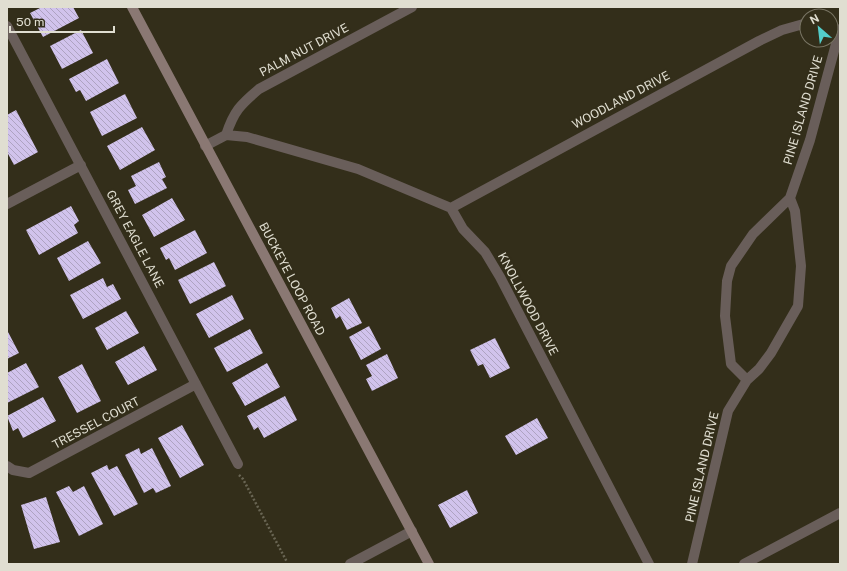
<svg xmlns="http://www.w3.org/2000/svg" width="847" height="571" viewBox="0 0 847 571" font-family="'Public Sans',sans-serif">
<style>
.building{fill:url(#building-back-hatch)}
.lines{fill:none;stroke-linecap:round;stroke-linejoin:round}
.path{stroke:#696553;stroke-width:2.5;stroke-dasharray:2 2;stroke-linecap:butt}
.street{stroke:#695e5a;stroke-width:10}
.secondary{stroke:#8a7873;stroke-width:10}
.labels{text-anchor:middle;stroke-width:4;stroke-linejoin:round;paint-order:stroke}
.street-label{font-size:12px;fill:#e0ded1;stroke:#332e1a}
</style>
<defs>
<pattern id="building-back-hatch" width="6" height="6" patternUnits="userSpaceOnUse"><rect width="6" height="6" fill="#d1c3ec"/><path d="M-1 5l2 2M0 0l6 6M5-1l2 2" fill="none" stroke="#aea3c1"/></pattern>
</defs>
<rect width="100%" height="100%" fill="#332e1a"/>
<!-- building -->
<path class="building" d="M42,7H73L79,18L43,37L30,13Z
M81,30L93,53L62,69L50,46Z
M107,59L119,83L86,101L80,90L76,92L69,79Z
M125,94L137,118L102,136L90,112Z
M16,110L38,152L14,165L7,152V115Z
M142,127L155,150L120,170L107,146Z
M159,162L166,177L162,179L167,188L135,204L128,190L136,186L131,176Z
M172,198L185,220L154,237L142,215Z
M71,206L79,221L74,225L78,233L39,255L26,230Z
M195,230L207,253L175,270L169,258L166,260L160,248Z
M88,241L101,263L69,281L57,258Z
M214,262L226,286L190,304L178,280Z
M103,278L107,287L113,284L121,299L83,319L70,295Z
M232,295L244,319L209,338L196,314Z
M349,298L362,323L347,330L340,316L336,319L331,308Z
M126,311L139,333L107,350L95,328Z
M369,326L381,349L361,360L349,337Z
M250,329L263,353L227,372L214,348Z
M7,330L19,353L7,359Z
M495,338L510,368L490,378L483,364L478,366L470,350Z
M144,346L157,370L128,385L115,362Z
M387,354L398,378L372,391L366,379L372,376L366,365Z
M26,363L39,387L7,403V373Z
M267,363L280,387L245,406L232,383Z
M82,364L101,401L77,413L58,377Z
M285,396L297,420L264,438L258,427L254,430L247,416Z
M43,397L56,421L23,438L18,428L13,431L7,416Z
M537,418L548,438L516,455L505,436Z
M182,425L204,465L180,478L158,438Z
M139,448L141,454L152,448L171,486L156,493L153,488L144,493L125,455Z
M107,465L109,470L117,466L138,504L114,516L91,473Z
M69,486L73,492L84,486L103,524L79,536L56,492Z
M467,490L478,513L450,528L438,505Z
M46,497L60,542L34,549L21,505Z"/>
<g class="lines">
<!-- path -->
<path class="path" d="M239,475L243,479L287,562"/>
<!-- street -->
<path class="street" d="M7,26L238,464
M226,135C234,111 240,105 259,89L412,7
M205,146L226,135L247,137L358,169L451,208L463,229L485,252L500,277L649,564
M7,204L81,165
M451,208L759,41L782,30L807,23
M747,380L731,364L725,316L727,281L731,266L753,234L790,198L810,140L840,29
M7,466L13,470L29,473L196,384
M350,564L412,531
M692,564L728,411L747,380L759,369L771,353L798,306L801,266L795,211L790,198
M744,564L840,513"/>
<!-- secondary -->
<path class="secondary" d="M132,7L429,564"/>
</g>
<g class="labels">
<!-- street labels -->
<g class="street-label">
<text transform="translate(304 50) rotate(-28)" y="4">PALM NUT DRIVE</text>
<text transform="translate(621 100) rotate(-28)" y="4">WOODLAND DRIVE</text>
<text transform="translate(803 110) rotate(-74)" y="4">PINE ISLAND DRIVE</text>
<text transform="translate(135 239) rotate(62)" y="4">GREY EAGLE LANE</text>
<text transform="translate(292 279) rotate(62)" y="4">BUCKEYE LOOP ROAD</text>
<text transform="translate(528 304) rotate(62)" y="4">KNOLLWOOD DRIVE</text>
<text transform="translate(96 423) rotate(-28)" y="4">TRESSEL COURT</text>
<text transform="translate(702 467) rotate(-77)" y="4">PINE ISLAND DRIVE</text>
</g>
</g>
<!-- border -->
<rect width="847" height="571" fill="none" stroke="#e0ded1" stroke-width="16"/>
<!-- north arrow -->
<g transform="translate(819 28) rotate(332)"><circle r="19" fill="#332e1a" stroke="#787463"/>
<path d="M0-3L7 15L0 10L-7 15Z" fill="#53cdca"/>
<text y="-6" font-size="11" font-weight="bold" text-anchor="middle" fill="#e0ded1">N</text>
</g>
<!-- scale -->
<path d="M10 26v6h104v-6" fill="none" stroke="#e0ded1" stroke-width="2"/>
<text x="16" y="26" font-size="12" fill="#e0ded1" stroke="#332e1a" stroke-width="3" paint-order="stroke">50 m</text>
</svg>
